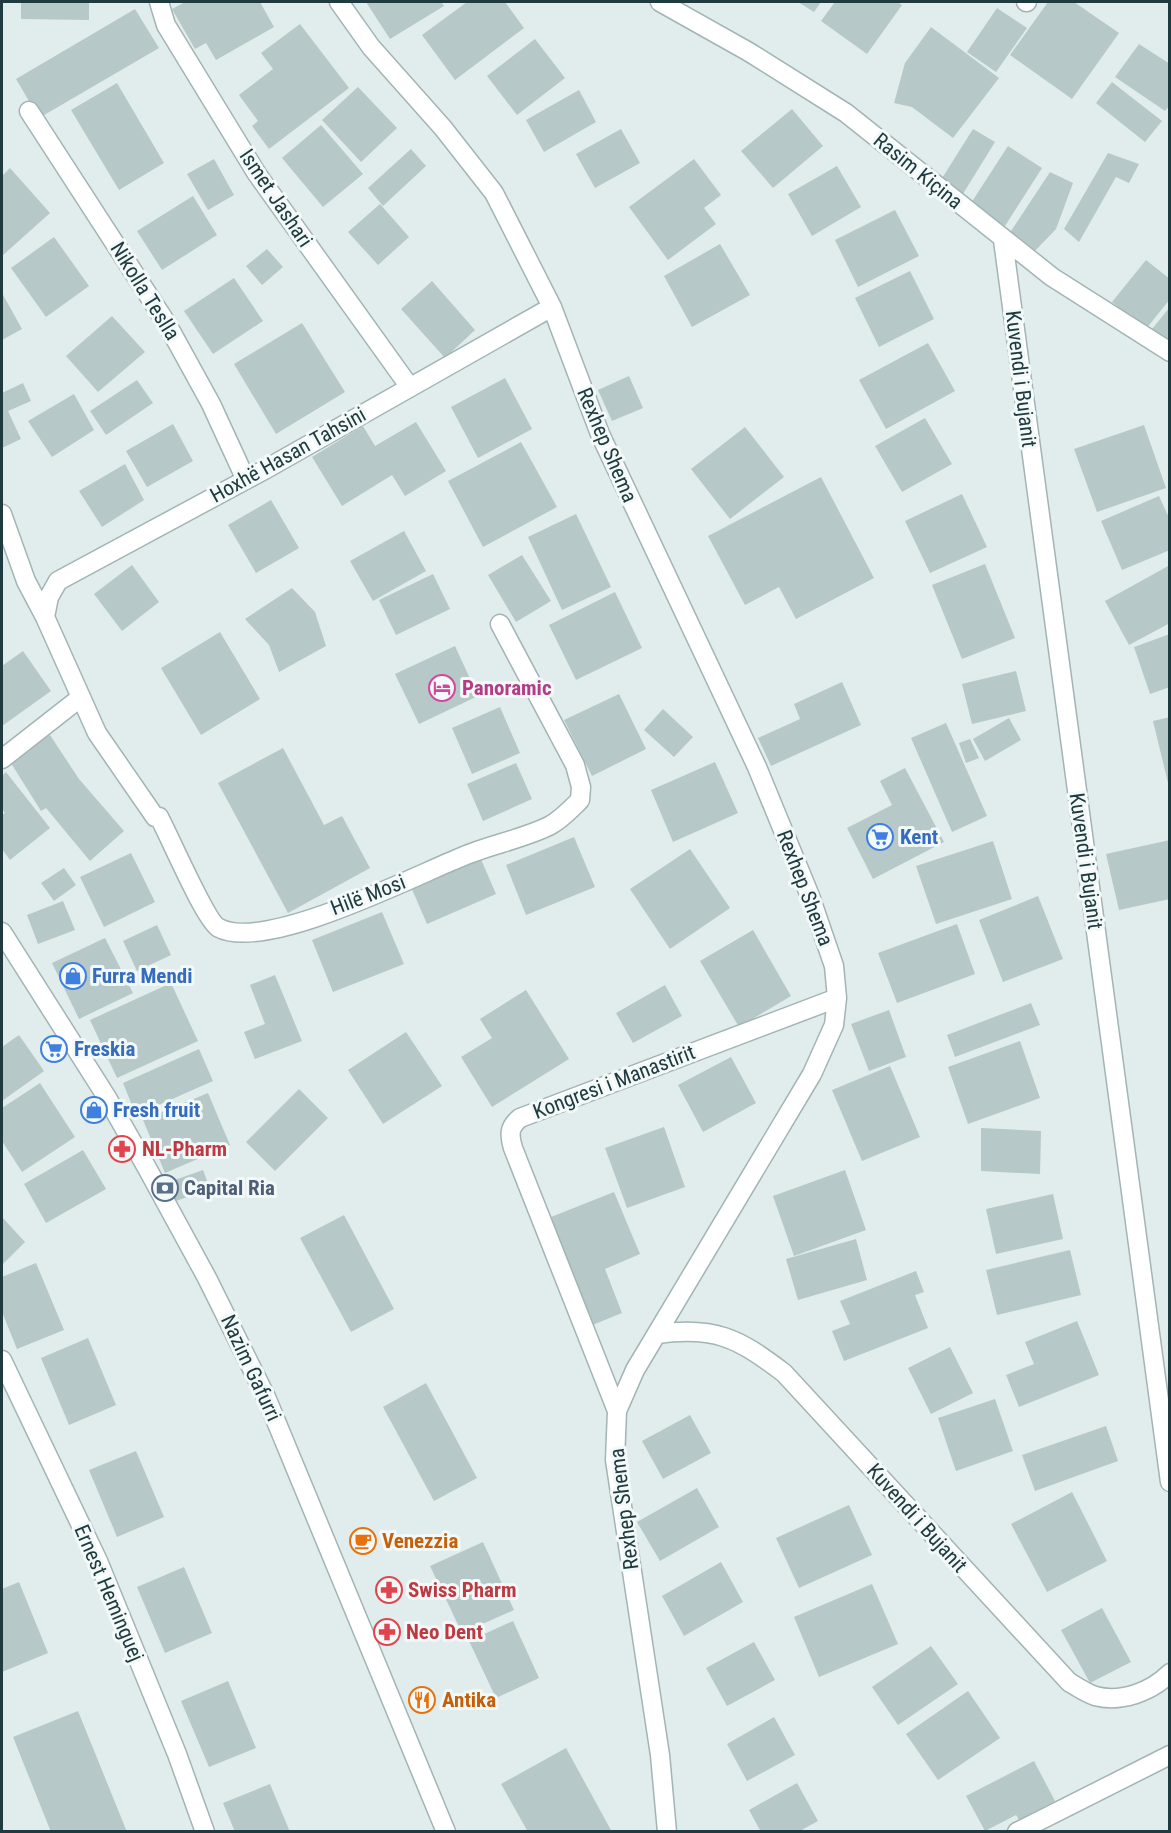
<svg xmlns="http://www.w3.org/2000/svg" width="1171" height="1833" viewBox="0 0 1171 1833" font-family="'Roboto Condensed',sans-serif">
<style>
.building{fill:#b6c8c7}
.lines{fill:none;stroke-linecap:round;stroke-linejoin:round}
.minor-casing{stroke:#a3b4b5;stroke-width:21}
.minor{stroke:#fff;stroke-width:18}
.labels{text-anchor:middle;stroke-width:6;stroke-linejoin:round;paint-order:stroke}
.street-label{font-size:21px;fill:#203b3f;stroke:#f2f9f8}
.hotel-label{font-size:21px;font-weight:bold;fill:#b23c85;stroke:#f2f9f8;text-anchor:start}
.shop-label{font-size:21px;font-weight:bold;fill:#366cbe;stroke:#f2f9f8;text-anchor:start}
.health-label{font-size:21px;font-weight:bold;fill:#be3a42;stroke:#f2f9f8;text-anchor:start}
.service-label{font-size:21px;font-weight:bold;fill:#4e5e75;stroke:#f2f9f8;text-anchor:start}
.food-label{font-size:21px;font-weight:bold;fill:#c56008;stroke:#f2f9f8;text-anchor:start}
</style>
<rect width="100%" height="100%" fill="#e1edec"/>
<!-- building -->
<path class="building" d="M21,2H89V20L21,19Z
M185,2H260L274,27L216,60L206,43L195,49L172,9Z
M366,2H441L444,6L390,39Z
M467,2H505L524,28L455,80L422,35Z
M798,2H821L814,12Z
M835,2H897L902,5L867,54L821,21Z
M1048,2H1074L1119,33L1072,99L1010,55Z
M997,8L1027,28L996,72L967,52Z
M135,9L159,48L39,118L16,79Z
M300,24L349,88L269,149L252,126L258,121L239,95L273,69L261,53Z
M931,27L999,78L953,138L912,107L894,103L905,63Z
M535,39L565,78L517,115L487,76Z
M1139,44L1170,64V105L1165,111L1115,77Z
M1112,82L1162,121L1145,142L1096,103Z
M117,83L164,163L119,190L71,110Z
M358,87L397,128L361,162L322,120Z
M579,90L596,122L544,152L526,120Z
M792,109L823,146L773,188L741,151Z
M321,125L363,174L323,207L282,158Z
M621,129L640,163L595,188L576,154Z
M973,129L995,142L961,197L939,183Z
M1008,146L1042,168L1005,226L971,203Z
M411,149L426,166L383,206L368,188Z
M1108,153L1139,164L1129,183L1116,177L1079,242L1064,229Z
M214,159L234,195L208,210L187,174Z
M694,159L721,195L704,208L716,224L668,260L629,207Z
M837,166L861,207L812,236L788,194Z
M10,168L50,213L2,256V176Z
M1050,172L1073,183L1056,229L1033,253L1009,234Z
M193,196L217,235L162,270L137,231Z
M380,204L409,237L378,265L348,232Z
M895,210L919,256L858,287L835,240Z
M54,237L89,286L46,317L11,268Z
M720,244L750,295L692,327L664,276Z
M267,249L283,267L262,285L246,266Z
M1146,260L1170,279V299L1146,329L1112,302Z
M910,271L934,319L879,347L855,298Z
M234,278L263,321L213,354L184,311Z
M432,281L475,330L445,358L401,309Z
M2,293L22,329L2,340Z
M1170,307V341L1152,329Z
M112,316L145,352L98,392L66,356Z
M302,323L345,392L276,434L234,364Z
M928,343L955,391L886,429L859,380Z
M629,376L643,408L612,421L598,390Z
M505,378L532,429L478,458L451,407Z
M137,380L153,403L106,435L90,411Z
M23,383L31,401L8,411L21,439L2,448V393Z
M74,394L94,430L52,457L28,421Z
M925,418L952,464L902,492L875,446Z
M416,422L446,471L405,496L392,475L342,506L312,457L363,426L375,446Z
M173,424L193,461L147,487L126,451Z
M1144,425L1166,488L1097,512L1074,449Z
M745,427L784,477L730,519L691,469Z
M521,442L557,507L483,547L448,481Z
M125,464L144,500L102,527L79,491Z
M821,477L874,578L796,619L779,587L745,605L708,536Z
M962,494L987,547L930,573L905,521Z
M1159,496L1170,520V550L1122,570L1101,521Z
M271,500L299,548L256,573L228,525Z
M576,514L611,587L562,610L528,537Z
M404,531L426,571L373,601L350,561Z
M522,555L551,601L516,622L488,575Z
M985,564L1015,638L962,659L932,585Z
M132,565L159,602L122,631L94,594Z
M1170,565V623L1129,645L1105,601Z
M433,574L450,609L396,635L379,600Z
M292,588L315,612L326,646L279,672L269,645L245,619Z
M615,592L642,648L576,680L549,625Z
M220,632L260,699L201,735L161,668Z
M1170,634V687L1150,694L1134,647Z
M455,646L478,696L419,724L395,674Z
M23,651L51,691L2,726V666Z
M1016,671L1026,711L972,724L962,684Z
M842,682L861,725L771,766L758,738L800,719L794,704Z
M619,694L646,749L592,776L564,720Z
M500,707L520,753L472,774L452,728Z
M663,709L693,737L674,757L644,730Z
M1170,717V786L1169,787L1153,721Z
M1009,718L1021,740L985,761L973,739Z
M946,723L987,816L952,832L911,738Z
M50,735L79,779L124,831L90,861L46,808L41,811L9,760Z
M970,739L979,758L966,763L959,743Z
M283,748L324,825L342,816L370,868L288,913L218,783Z
M715,762L738,813L673,842L651,790Z
M516,763L532,799L483,821L467,784Z
M905,768L944,842L873,879L847,828L892,805L880,781Z
M6,772L50,828L10,860L2,849V815L5,813L2,809V776Z
M574,837L595,887L526,915L506,865Z
M1170,840V899L1119,910L1106,854Z
M993,841L1012,899L936,924L916,866Z
M690,849L730,908L670,949L630,889Z
M131,853L155,902L104,927L80,877Z
M480,857L496,894L427,924L411,887Z
M64,868L76,885L54,901L41,883Z
M1038,896L1063,959L1003,982L979,920Z
M63,901L75,930L38,944L27,915Z
M382,912L404,964L333,992L312,940Z
M957,924L975,974L897,1003L878,953Z
M157,925L171,955L137,971L123,941Z
M753,930L791,996L739,1027L700,961Z
M105,938L133,993L79,1019L52,963Z
M275,975L302,1041L255,1059L244,1032L265,1024L250,985Z
M171,983L198,1041L117,1078L90,1020Z
M665,985L682,1016L633,1043L616,1013Z
M526,990L569,1059L492,1107L461,1057L492,1038L480,1019Z
M1031,1003L1040,1025L955,1057L947,1035Z
M889,1010L906,1057L869,1071L851,1024Z
M406,1032L442,1086L383,1124L348,1070Z
M19,1035L44,1071L2,1101V1047Z
M1020,1041L1040,1098L968,1124L948,1067Z
M199,1049L213,1081L136,1115L123,1083Z
M731,1057L756,1103L703,1132L678,1085Z
M890,1066L920,1137L862,1161L832,1090Z
M40,1083L75,1137L22,1172L2,1141V1108Z
M299,1089L328,1118L275,1171L246,1142Z
M208,1093L230,1145L165,1173L143,1120Z
M664,1127L685,1187L627,1208L605,1148Z
M981,1128L1041,1131L1040,1174L981,1171Z
M83,1150L106,1189L46,1223L24,1184Z
M203,1170L210,1189L176,1201L169,1182Z
M845,1170L866,1230L794,1256L773,1196Z
M614,1192L640,1254L605,1269L622,1313L590,1326L546,1219Z
M1053,1194L1063,1239L996,1254L986,1209Z
M344,1215L394,1309L351,1332L300,1238Z
M2,1217L25,1242L2,1265Z
M856,1239L867,1280L798,1300L786,1259Z
M1070,1250L1081,1295L997,1315L986,1270Z
M36,1263L64,1330L17,1349L2,1312V1277Z
M916,1271L924,1292L915,1295L928,1328L844,1361L832,1331L850,1324L840,1301Z
M1077,1321L1099,1375L1019,1407L1006,1375L1034,1364L1025,1342Z
M88,1338L116,1405L69,1425L41,1358Z
M950,1347L973,1393L931,1414L908,1368Z
M426,1383L477,1478L434,1501L383,1407Z
M995,1399L1013,1451L956,1471L938,1418Z
M690,1415L711,1453L663,1479L642,1441Z
M1106,1426L1118,1461L1035,1491L1022,1455Z
M136,1451L164,1517L117,1537L89,1470Z
M697,1488L719,1527L660,1561L637,1522Z
M1072,1492L1107,1561L1047,1592L1011,1524Z
M849,1505L872,1555L799,1588L776,1538Z
M483,1542L514,1610L462,1633L430,1566Z
M721,1562L743,1602L684,1636L662,1596Z
M184,1567L212,1633L165,1653L137,1587Z
M19,1582L48,1653L2,1672V1589Z
M872,1584L898,1644L819,1677L794,1617Z
M1102,1608L1131,1662L1090,1683L1061,1630Z
M513,1621L539,1678L496,1698L469,1641Z
M754,1642L775,1680L727,1706L706,1668Z
M931,1646L958,1684L898,1725L872,1687Z
M228,1681L256,1748L209,1767L181,1701Z
M968,1691L1000,1738L938,1780L906,1734Z
M78,1711L127,1832H51L13,1737Z
M774,1717L795,1755L747,1781L727,1744Z
M566,1748L612,1832H528L501,1784Z
M1034,1761L1055,1801L1019,1820L1016,1815L985,1831L966,1796Z
M797,1783L818,1821L798,1832H761L749,1810Z
M270,1784L290,1832H235L223,1803Z"/>
<g class="lines">
<defs>
<path id="minor" d="M159,2L166,25L257,174L409,386
M339,2L371,47L443,128L494,193L552,307L600,434L757,767L810,896L834,966L837,998L834,1025L812,1074L635,1370L617,1411L615,1460L660,1755L667,1832
M660,2L749,52L846,113L1052,277L1170,352
M1026,2H1027
M29,111L167,324L211,404L246,480
M1003,240L1170,1482
M2,514L26,581L45,617L97,733L155,817H159C169,835 206,922 219,928C265,952 410,878 459,858C488,845 520,840 549,826C561,820 571,809 580,800L581,787L575,765L500,624
M45,617L49,597L58,581L266,469L552,307
M2,759L80,698
M2,932L106,1096L147,1168L207,1278L266,1397L446,1832
M657,1334C715,1326 738,1338 784,1373L1069,1682C1077,1687 1086,1693 1095,1696C1121,1703 1151,1692 1170,1673
M2,1360L98,1561L177,1754L205,1832
M617,1411L513,1148C509,1134 509,1127 520,1118L837,998
M1017,1832L1170,1755"/>
</defs>
<!-- minor casing -->
<use href="#minor" class="minor-casing"/>
<!-- minor -->
<use href="#minor" class="minor"/>
</g>
<!-- icons -->
<defs>
<symbol id="hotel-ring" viewBox="-11 -11 22 22"><circle r="9.5" fill="#f2f9f8" stroke="#d1479c" stroke-width="1.5"/><path d="M-6-4.5h1.5V1H6V5H4.5V3h-9V5H-6ZM-4 0a1.8 1.8 0 1 1 3.6 0ZM.5 0V-2.5h3Q6-2.5 6 0Z" fill="#d1479c"/></symbol>
<symbol id="supermarket-ring" viewBox="-11 -11 22 22"><circle r="9.5" fill="#f2f9f8" stroke="#3f7fe0" stroke-width="1.5"/><path d="M-6-5.5h2.5l.6 2H6L4.5 2H-2.5L-4.4-4H-6ZM-1.5 3.2a1.3 1.3 0 1 0 .1 0ZM3 3.2a1.3 1.3 0 1 0 .1 0Z" fill="#3f7fe0"/></symbol>
<symbol id="shop-ring" viewBox="-11 -11 22 22"><circle r="9.5" fill="#f2f9f8" stroke="#3f7fe0" stroke-width="1.5"/><path d="M-5-2.5h2.3a2.7 3.5 0 0 1 5.4 0H5L5.5 6h-11ZM-1.5-2.5h3a1.5 2.3 0 0 0-3 0Z" fill="#3f7fe0"/></symbol>
<symbol id="pharmacy-ring" viewBox="-11 -11 22 22"><circle r="9.5" fill="#f2f9f8" stroke="#e0444e" stroke-width="1.5"/><path d="M-2-6h4v4h4v4h-4v4h-4v-4h-4v-4h4Z" fill="#e0444e"/></symbol>
<symbol id="bank-ring" viewBox="-11 -11 22 22"><circle r="9.5" fill="#f2f9f8" stroke="#5c6f8a" stroke-width="1.5"/><path d="M-6-4H6V4H-6ZM0-2.3a2.3 2.3 0 1 0 0 4.6a2.3 2.3 0 1 0 0-4.6Z" fill="#5c6f8a"/></symbol>
<symbol id="cafe-ring" viewBox="-11 -11 22 22"><circle r="9.5" fill="#f2f9f8" stroke="#e8710a" stroke-width="1.5"/><path d="M-5.5-4.5H6V0H3Q3 3.5 0 3.5H-2.5Q-5.5 3.5-5.5 0ZM3-3.2v2h1.7v-2ZM-6 4.5H4V6H-6Z" fill="#e8710a"/></symbol>
<symbol id="restaurant-ring" viewBox="-11 -11 22 22"><circle r="9.5" fill="#f2f9f8" stroke="#e8710a" stroke-width="1.5"/><path d="M-5-6h1v4h1v-4h1v4h1v-4h1v5L-1.5 .5V6h-2V.5L-5-1ZM5-6V6H3V1.5H1.5Q1.5-4 5-6Z" fill="#e8710a"/></symbol>
</defs>
<g fill-rule="evenodd">
<use href="#hotel-ring" x="427" y="673" width="30" height="30"/>
<use href="#supermarket-ring" x="865" y="822" width="30" height="30"/>
<use href="#shop-ring" x="58" y="961" width="30" height="30"/>
<use href="#supermarket-ring" x="39" y="1034" width="30" height="30"/>
<use href="#shop-ring" x="79" y="1095" width="30" height="30"/>
<use href="#pharmacy-ring" x="107" y="1134" width="30" height="30"/>
<use href="#bank-ring" x="150" y="1173" width="30" height="30"/>
<use href="#cafe-ring" x="348" y="1526" width="30" height="30"/>
<use href="#pharmacy-ring" x="374" y="1575" width="30" height="30"/>
<use href="#pharmacy-ring" x="372" y="1617" width="30" height="30"/>
<use href="#restaurant-ring" x="407" y="1685" width="30" height="30"/>
</g>
<g class="labels">
<!-- street labels -->
<g class="street-label">
<text transform="translate(918 171) rotate(39)" y="7">Rasim Kiçina</text>
<text transform="translate(276 198) rotate(56)" y="7">Ismet Jashari</text>
<text transform="translate(145 291) rotate(58)" y="7">Nikolla Teslla</text>
<text transform="translate(1021 379) rotate(83)" y="7">Kuvendi i Bujanit</text>
<text transform="translate(607 445) rotate(67)" y="7">Rexhep Shema</text>
<text transform="translate(288 455) rotate(-29)" y="7">Hoxhë Hasan Tahsini</text>
<text transform="translate(1086 861) rotate(82)" y="7">Kuvendi i Bujanit</text>
<text transform="translate(805 888) rotate(69)" y="7">Rexhep Shema</text>
<text transform="translate(368 895) rotate(-21)" y="7">Hilë Mosi</text>
<text transform="translate(614 1082) rotate(-21)" y="7">Kongresi i Manastirit</text>
<text transform="translate(251 1368) rotate(65)" y="7">Nazim Gafurri</text>
<text transform="translate(624 1509) rotate(-97)" y="7">Rexhep Shema</text>
<text transform="translate(917 1518) rotate(48)" y="7">Kuvendi i Bujanit</text>
<text transform="translate(109 1593) rotate(67)" y="7">Ernest Heminguej</text>
</g>
<!-- hotel labels -->
<g class="hotel-label">
<text x="462" y="695">Panoramic</text>
</g>
<!-- shop labels -->
<g class="shop-label">
<text x="900" y="844">Kent</text>
<text x="92" y="983">Furra Mendi</text>
<text x="74" y="1056">Freskia</text>
<text x="113" y="1117">Fresh fruit</text>
</g>
<!-- health labels -->
<g class="health-label">
<text x="142" y="1156">NL-Pharm</text>
<text x="408" y="1597">Swiss Pharm</text>
<text x="406" y="1639">Neo Dent</text>
</g>
<!-- service labels -->
<g class="service-label">
<text x="184" y="1195">Capital Ria</text>
</g>
<!-- food labels -->
<g class="food-label">
<text x="382" y="1548">Venezzia</text>
<text x="442" y="1707">Antika</text>
</g>
</g>
<!-- border -->
<rect width="1171" height="1833" fill="none" stroke="#203b3f" stroke-width="6"/>
</svg>
